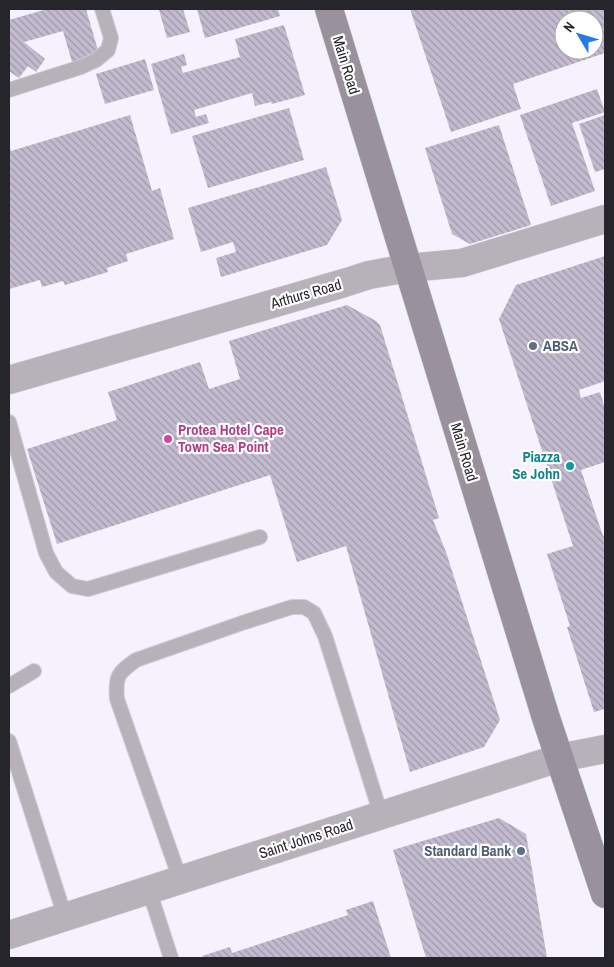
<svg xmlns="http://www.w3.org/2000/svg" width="614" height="967" viewBox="0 0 614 967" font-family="'Archivo Narrow',sans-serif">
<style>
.building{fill:url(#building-back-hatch);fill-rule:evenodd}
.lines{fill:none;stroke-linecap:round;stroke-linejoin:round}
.service-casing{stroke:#d0ccd7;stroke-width:16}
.minor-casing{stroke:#d0ccd7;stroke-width:29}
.secondary-casing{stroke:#d0ccd7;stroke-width:29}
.service{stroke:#b7b2ba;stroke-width:14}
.minor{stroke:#b7b2ba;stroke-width:28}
.secondary{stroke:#99929d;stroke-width:28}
.service-dot{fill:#5c6f8a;stroke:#fff;stroke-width:2}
.hotel-dot{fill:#d1479c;stroke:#fff;stroke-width:2}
.culture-dot{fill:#0f9aa8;stroke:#fff;stroke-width:2}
.labels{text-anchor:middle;stroke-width:4.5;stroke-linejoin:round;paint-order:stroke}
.street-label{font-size:15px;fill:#27252c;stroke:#fff}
.service-label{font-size:15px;font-weight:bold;fill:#4e5e75;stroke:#fff;text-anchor:start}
.hotel-label{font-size:15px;font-weight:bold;fill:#b23c85;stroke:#fff;text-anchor:start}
.culture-label{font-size:15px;font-weight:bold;fill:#0d838f;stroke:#fff;text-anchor:end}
</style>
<defs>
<pattern id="building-back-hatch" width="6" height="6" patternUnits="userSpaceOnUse" patternTransform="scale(1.25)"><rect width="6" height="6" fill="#c2bbcf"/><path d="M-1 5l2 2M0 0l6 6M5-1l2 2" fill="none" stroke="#9e98a8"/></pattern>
</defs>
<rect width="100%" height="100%" fill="#f5f1fd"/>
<!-- building -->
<path class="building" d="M47,9H86L99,54L72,62L63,31L24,42L45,59L36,72L28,66L19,78L9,71V20Z
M163,9H183L190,32L167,38L159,10Z
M197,9H278L280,16L205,38Z
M410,9H605V53L513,84L521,109L451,132ZM564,20H594V50H564Z
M284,25L305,95L272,104L271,102L255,106L252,93L194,110L196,117L206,114L209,123L171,134L151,64L184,54L187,65L181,67L183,73L240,57L235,39Z
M145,59L154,90L105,104L96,74Z
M597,89L605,112L572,123L595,191L551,206L520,115Z
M289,108L304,160L208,188L192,136Z
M130,115L152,191L160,188L174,239L126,254L128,261L107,268L108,272L65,285L63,281L42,287L40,280L9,289V144L11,151Z
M605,115V169L595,172L579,124Z
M499,125L531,225L470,244L452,234L425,148Z
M326,167L342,220L327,245L221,277L216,258L236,252L233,242L201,252L188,208Z
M605,256V381L579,390L581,398L600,392L605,409V462L581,470L603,536L605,535V709L594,712L567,627L570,626L547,554L573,546L499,319L516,285Z
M347,305L376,321L380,325L439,518L433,520L446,552L500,720L484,747L410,772L346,546L297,562L270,475L57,544L27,449L117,420L108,392L200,362L209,389L240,379L229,341Z
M499,818L526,834L547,958H426L393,850Z
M373,901L391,958H203L202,956L230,947L232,953L348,915L346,910Z"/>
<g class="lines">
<defs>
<path id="service" d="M9,90L81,67L96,60L108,50L111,38L102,9
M9,422L46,553L56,572L72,586L88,589L260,537
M9,686L34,671
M9,741L65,917
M180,879L117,699C115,676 118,673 136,660L242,623L292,607H304L314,613L325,636L381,815
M149,890L171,958"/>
<path id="minor" d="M9,380L344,283L369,275L408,268L462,263L605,219
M9,935L559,758L605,749"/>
<path id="secondary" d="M329,9L546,718L605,894"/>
</defs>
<!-- service casing -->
<use href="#service" class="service-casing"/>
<!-- minor casing -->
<use href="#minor" class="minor-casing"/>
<!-- secondary casing -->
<use href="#secondary" class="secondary-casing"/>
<!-- service -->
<use href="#service" class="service"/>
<!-- minor -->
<use href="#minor" class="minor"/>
<!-- secondary -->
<use href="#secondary" class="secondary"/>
</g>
<!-- markers -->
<g class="service-dot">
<circle cx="533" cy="346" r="5"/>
<circle cx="521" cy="851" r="5"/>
</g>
<circle class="hotel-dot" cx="168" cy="439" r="5"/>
<circle class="culture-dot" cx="570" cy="466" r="5"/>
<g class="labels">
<!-- street labels -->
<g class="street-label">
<text transform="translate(346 65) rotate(73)" y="5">Main Road</text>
<text transform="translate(306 294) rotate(-16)" y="5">Arthurs Road</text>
<text transform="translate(464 452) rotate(73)" y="5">Main Road</text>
<text transform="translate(306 839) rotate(-18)" y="5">Saint Johns Road</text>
</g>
<!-- service labels -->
<g class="service-label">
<text x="543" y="351">ABSA</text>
<text x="511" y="856" text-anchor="end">Standard Bank</text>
</g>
<!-- hotel labels -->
<g class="hotel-label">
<text x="178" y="435">Protea Hotel Cape<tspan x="178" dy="17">Town Sea Point</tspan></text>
</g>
<!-- culture labels -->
<g class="culture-label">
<text x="560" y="462">Piazza<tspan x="560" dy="17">Se John</tspan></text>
</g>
</g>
<!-- border -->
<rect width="614" height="967" fill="none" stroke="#27252c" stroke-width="20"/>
<!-- north arrow -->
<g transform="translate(579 35) rotate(308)"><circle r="24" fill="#ffffff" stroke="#a9a8ab"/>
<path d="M0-4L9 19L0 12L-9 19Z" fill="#257be6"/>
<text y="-8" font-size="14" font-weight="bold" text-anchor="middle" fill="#27252c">N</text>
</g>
</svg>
